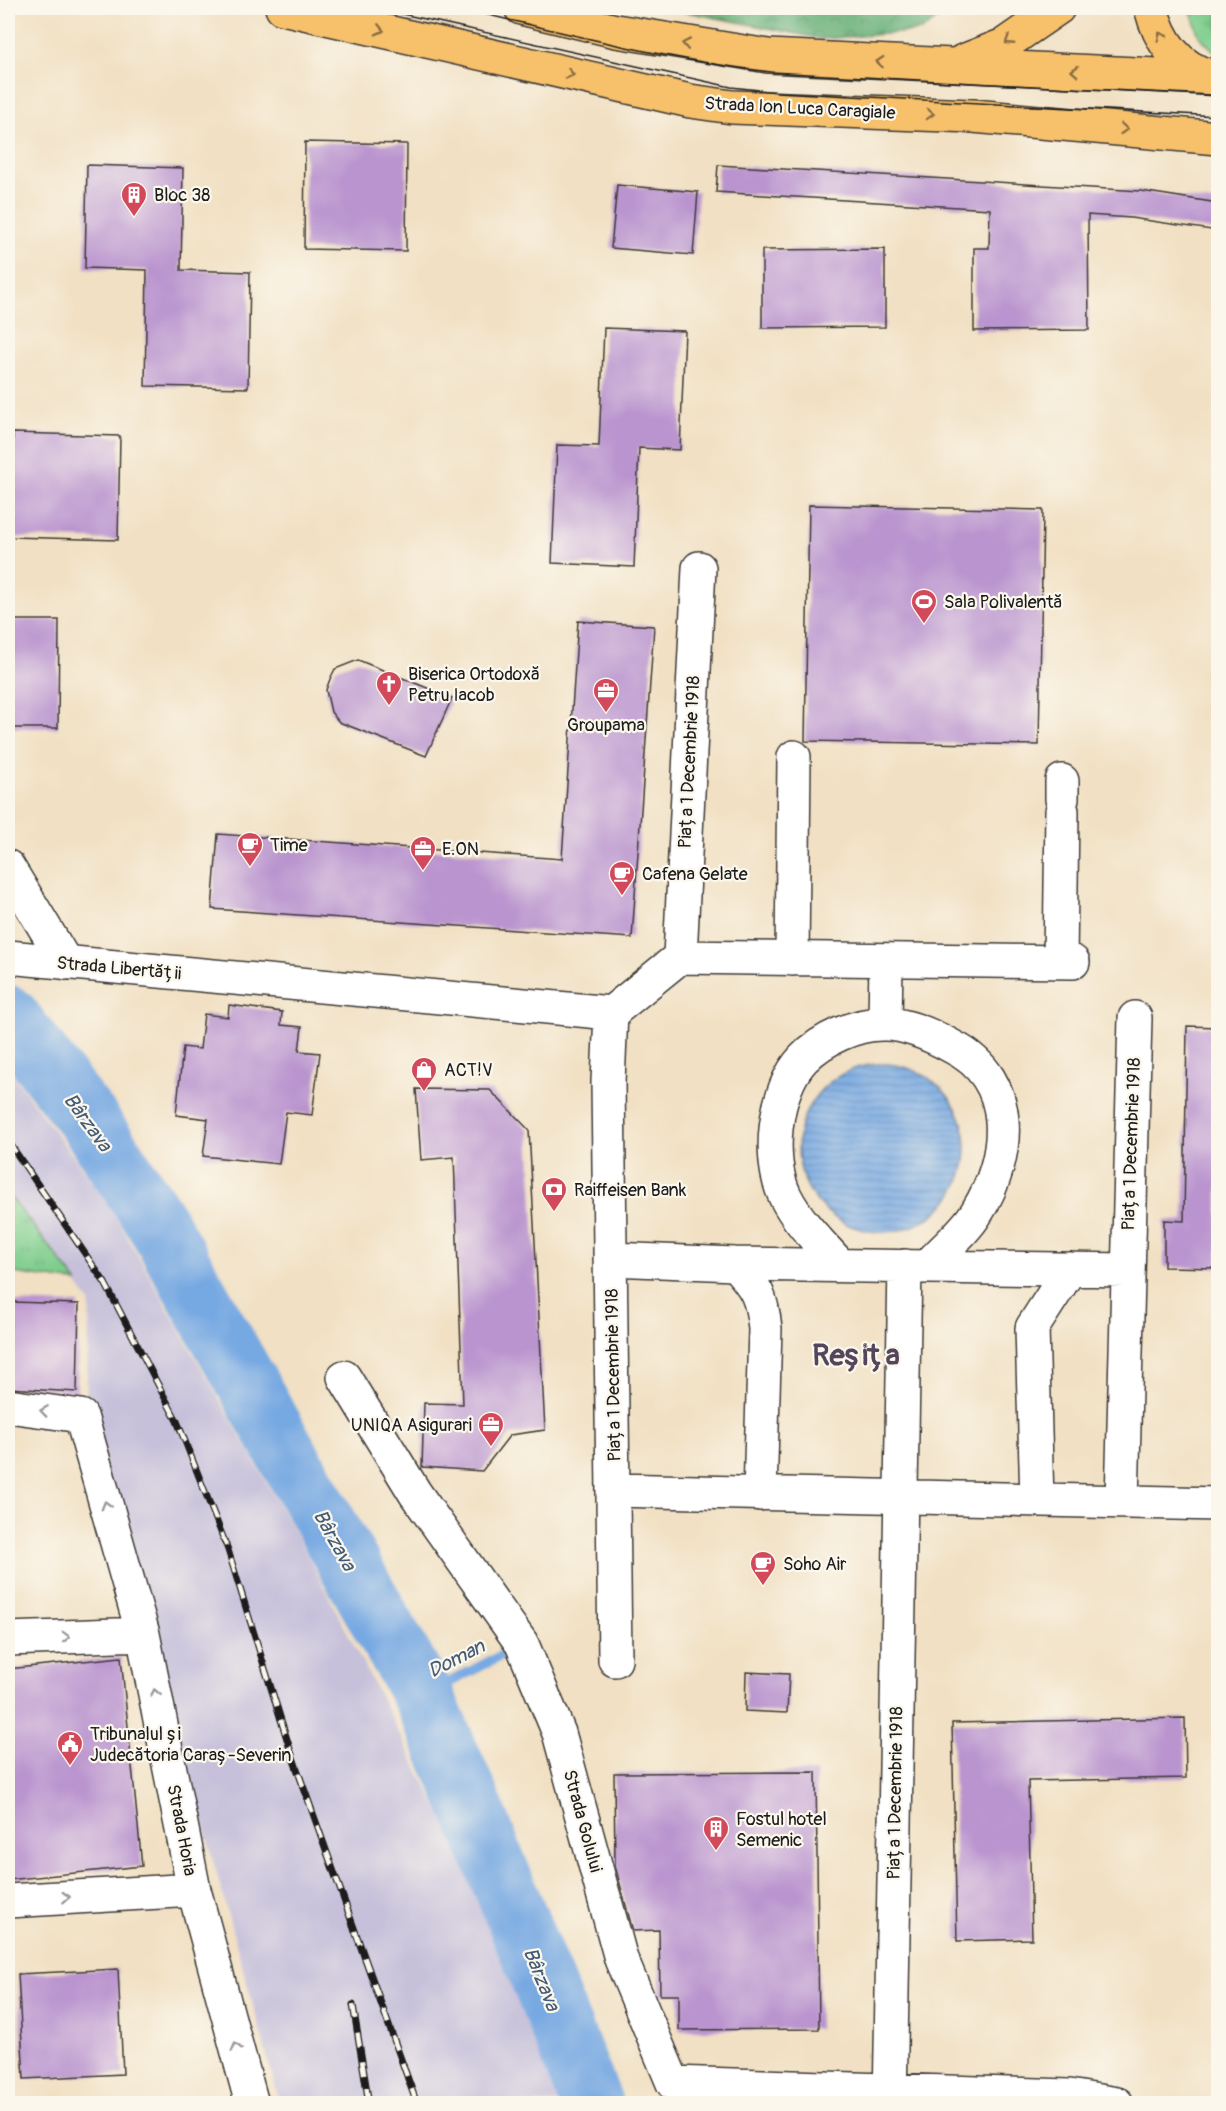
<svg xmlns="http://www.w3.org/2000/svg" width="1226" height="2111" viewBox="0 0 1226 2111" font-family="Pangolin,sans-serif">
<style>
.railway{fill:#c6c0da}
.grass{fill:url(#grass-tufts);stroke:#4e7454;stroke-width:1.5}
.forest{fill:url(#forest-crowns);stroke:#42664a;stroke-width:1.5}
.water{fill:url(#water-rules);stroke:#49627f;stroke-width:1.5}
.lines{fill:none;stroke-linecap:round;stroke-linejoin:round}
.stream{stroke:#76a8e2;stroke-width:10}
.river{stroke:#76a8e2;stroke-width:62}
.building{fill:#ba94cf}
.minor-casing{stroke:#3c3935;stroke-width:36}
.major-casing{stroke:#3c3935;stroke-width:36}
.minor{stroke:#fff;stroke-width:33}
.major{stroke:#f7c06b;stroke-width:33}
.tram{stroke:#1c1c1c;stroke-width:1.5}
.rail-casing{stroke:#1c1c1c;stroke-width:7}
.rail{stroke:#fbf7ec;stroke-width:4.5;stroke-dasharray:14;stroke-linecap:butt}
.oneway{stroke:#8a6e44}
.oneway2{stroke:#999}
.labels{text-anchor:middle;stroke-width:4.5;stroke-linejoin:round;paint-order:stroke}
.street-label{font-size:18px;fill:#1c1c1c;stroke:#fbf7ec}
.poi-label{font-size:18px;fill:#1c1c1c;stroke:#fbf7ec;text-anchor:start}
.water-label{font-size:20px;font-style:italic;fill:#445b75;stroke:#fbf7ec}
.town-label{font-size:30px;font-weight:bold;fill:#53465b;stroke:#fbf7ec}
</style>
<defs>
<pattern id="grass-tufts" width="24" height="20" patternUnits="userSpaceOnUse" patternTransform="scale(1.5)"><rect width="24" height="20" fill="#7fcd8d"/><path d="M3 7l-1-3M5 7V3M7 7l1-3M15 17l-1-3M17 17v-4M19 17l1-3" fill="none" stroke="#6daf79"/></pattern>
<pattern id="forest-crowns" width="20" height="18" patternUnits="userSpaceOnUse" patternTransform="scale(1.5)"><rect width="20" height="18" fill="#67b078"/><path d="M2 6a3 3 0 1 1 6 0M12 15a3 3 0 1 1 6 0" fill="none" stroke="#548e62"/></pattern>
<pattern id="water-rules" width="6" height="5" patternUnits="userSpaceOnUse" patternTransform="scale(1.5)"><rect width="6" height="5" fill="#76a8e2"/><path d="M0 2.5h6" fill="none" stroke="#6088b6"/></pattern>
</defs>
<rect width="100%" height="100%" fill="#fbf7ec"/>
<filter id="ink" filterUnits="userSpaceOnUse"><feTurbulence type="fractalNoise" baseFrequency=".0167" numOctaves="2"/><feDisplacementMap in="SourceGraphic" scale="12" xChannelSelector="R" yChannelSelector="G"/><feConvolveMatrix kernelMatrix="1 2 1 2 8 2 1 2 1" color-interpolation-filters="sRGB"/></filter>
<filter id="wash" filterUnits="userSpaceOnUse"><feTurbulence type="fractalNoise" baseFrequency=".008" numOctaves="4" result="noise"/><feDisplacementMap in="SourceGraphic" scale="24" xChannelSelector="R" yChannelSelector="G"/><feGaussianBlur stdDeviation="1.35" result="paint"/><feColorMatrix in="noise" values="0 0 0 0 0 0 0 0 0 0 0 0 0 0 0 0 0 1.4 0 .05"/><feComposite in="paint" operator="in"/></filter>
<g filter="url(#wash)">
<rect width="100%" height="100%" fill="#f1e0c3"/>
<!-- railway -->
<path class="railway" d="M8,1069L109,1205L309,1558L447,1826L570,2103H280L86,1399L90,1302L8,1194Z"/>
<!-- grass -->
<path class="grass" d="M1190,8H1218V55L1199,36Z
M8,1194L77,1282L8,1272Z"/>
<!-- forest -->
<path class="forest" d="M667,8H951L921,31L822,39Z"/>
<!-- water -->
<path class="water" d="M798 1148a84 84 0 1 1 168 0a84 84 0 1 1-168 0Z"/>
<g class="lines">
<!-- stream -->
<path class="stream" d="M423,1696L506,1653"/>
<!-- river -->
<path class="river" d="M8,1016L91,1124L156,1221L423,1696L478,1821L592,2104"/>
</g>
<g id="blocks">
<!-- building -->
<path class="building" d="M305,142L407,144L406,251L304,249Z
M87,165L183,168L181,270L250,272L248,388L145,386L147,270L85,268Z
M718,165L1141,191L1218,203V231L1131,218L1088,215L1089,330L974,331V248H989L990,209L716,192Z
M617,185L698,192L693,255L611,248Z
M885,249V327L762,328V250Z
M604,328L685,331L680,450L639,448L634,567L552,563L557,445L599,446Z
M13,433L120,436L118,540L11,537Z
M809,505L1043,510L1039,745L805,741Z
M8,620H59L58,728H8Z
M578,621L654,626L632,938L212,909L218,834L562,859Z
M358,660L452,698L426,756L339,722L331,712L326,690L330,679L335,669Z
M229,1005L282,1012L281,1025L302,1027L299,1051L320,1053L312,1115L286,1112L279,1164L203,1156L208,1119L176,1115L183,1047L200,1049L204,1014L228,1017Z
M1187,1026L1218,1027V1268L1164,1267V1220L1184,1221Z
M416,1089L490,1090L529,1130L545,1430L510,1435L482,1471L422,1467L424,1403L463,1404L454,1157L421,1160Z
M11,1302L79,1304L77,1392L9,1388Z
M121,1657L142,1866L8,1880V1669Z
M746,1672L789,1674L787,1713L745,1711Z
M1185,1718L1186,1778L1028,1781L1032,1939L957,1941L952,1723Z
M816,1772L819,2029L679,2030V1995H660L659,1930L633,1931L615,1866L614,1773Z
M118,1969L123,2074L24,2079L18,1974Z"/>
</g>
</g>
<g filter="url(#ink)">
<use href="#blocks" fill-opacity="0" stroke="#3c3935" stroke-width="1.5"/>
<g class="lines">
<defs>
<path id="minor" d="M1062,799V781
M8,867L66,963
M8,957L611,1013
M680,957L1073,962
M792,959L794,757
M1060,962L1062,811
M885,1024L886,960
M611,1259L735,1264L1127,1270
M735,1264C757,1287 762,1298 765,1329L760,1494
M839,1264C820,1243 798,1222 785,1196C767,1159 774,1090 803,1059C822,1039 857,1023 885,1024C908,1024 933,1036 953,1047C1018,1080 1011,1158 977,1212C965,1232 943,1249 928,1266
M344,1377L415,1493L522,1644L559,1733L621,1959L673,2083L1069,2096L1117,2104
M8,1406L81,1416L143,1634L194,1890L252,2104
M614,1490L1218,1504
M1037,1500L1032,1328L1070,1269
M1122,1501L1135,1018
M8,1639L143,1634
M615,1660L608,1082L611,1013L680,957L699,568
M8,1901L194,1890
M890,2104L905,1266"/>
<path id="major" d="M282,8L690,101L732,107L973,116L1218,138
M521,8L616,31L768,56L1218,78
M1151,8C1159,39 1176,67 1210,76
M963,61L1004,45L1058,8"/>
</defs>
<!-- minor casing -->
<use href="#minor" class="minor-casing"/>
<!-- major casing -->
<use href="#major" class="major-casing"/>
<!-- minor -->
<use href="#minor" class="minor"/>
<!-- major -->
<use href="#major" class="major"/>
<!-- tram -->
<path class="tram" d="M375,8L731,87L777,92L1218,116
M459,8C562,32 666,60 771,72L1218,96"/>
<defs>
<path id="rail" d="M8,1141L105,1283L177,1421L228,1550L291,1752L417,2104
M353,2005L369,2104"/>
</defs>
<!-- rail casing -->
<use href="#rail" class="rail-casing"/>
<!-- rail -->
<use href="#rail" class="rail"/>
</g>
<!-- one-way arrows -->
<defs><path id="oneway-chevron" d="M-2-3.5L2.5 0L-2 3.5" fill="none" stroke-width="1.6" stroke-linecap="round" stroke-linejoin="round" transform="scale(1.5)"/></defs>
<g class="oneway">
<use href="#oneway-chevron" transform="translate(380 30) rotate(13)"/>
<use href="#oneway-chevron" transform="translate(1161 36) rotate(-118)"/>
<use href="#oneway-chevron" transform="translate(1009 41) rotate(147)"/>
<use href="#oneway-chevron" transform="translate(686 44) rotate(-169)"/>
<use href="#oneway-chevron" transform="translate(880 62) rotate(-177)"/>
<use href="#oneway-chevron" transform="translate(1075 71) rotate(-177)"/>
<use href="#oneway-chevron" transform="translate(570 74) rotate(13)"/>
<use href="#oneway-chevron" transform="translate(930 114) rotate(2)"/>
<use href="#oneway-chevron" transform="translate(1124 129) rotate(5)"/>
</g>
<g class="oneway2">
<use href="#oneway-chevron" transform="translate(44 1411) rotate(-172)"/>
<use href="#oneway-chevron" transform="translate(106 1505) rotate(-106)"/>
<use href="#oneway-chevron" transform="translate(66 1637) rotate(-2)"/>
<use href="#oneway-chevron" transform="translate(155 1693) rotate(-101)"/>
<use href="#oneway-chevron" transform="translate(66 1897) rotate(-3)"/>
<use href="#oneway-chevron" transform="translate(236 2047) rotate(-105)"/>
</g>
</g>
<!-- icons -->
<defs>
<symbol id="building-pin" viewBox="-11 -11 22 30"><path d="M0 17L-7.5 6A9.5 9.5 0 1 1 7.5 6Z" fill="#d1495b" stroke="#fbf7ec"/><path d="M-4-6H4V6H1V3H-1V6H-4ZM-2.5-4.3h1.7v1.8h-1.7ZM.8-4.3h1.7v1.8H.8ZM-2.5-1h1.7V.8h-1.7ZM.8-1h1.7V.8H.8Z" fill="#fff"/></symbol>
<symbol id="stadium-pin" viewBox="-11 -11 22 30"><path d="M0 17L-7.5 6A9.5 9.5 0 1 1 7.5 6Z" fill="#d1495b" stroke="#fbf7ec"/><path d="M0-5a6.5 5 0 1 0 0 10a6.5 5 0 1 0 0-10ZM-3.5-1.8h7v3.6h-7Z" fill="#fff"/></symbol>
<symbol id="church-pin" viewBox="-11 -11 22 30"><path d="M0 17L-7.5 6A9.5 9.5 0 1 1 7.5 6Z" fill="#d1495b" stroke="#fbf7ec"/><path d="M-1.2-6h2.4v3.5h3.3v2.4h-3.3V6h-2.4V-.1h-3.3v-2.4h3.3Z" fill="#fff"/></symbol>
<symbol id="office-pin" viewBox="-11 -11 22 30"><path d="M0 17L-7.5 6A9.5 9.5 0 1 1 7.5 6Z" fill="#d1495b" stroke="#fbf7ec"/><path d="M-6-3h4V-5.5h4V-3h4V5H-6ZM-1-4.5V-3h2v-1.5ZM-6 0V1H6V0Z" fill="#fff"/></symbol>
<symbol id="cafe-pin" viewBox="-11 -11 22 30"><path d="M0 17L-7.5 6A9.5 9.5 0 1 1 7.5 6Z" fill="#d1495b" stroke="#fbf7ec"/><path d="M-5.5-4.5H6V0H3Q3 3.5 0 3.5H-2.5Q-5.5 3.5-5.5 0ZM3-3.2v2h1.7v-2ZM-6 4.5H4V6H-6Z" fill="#fff"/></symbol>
<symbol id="shop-pin" viewBox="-11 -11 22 30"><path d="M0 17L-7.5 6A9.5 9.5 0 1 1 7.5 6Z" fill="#d1495b" stroke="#fbf7ec"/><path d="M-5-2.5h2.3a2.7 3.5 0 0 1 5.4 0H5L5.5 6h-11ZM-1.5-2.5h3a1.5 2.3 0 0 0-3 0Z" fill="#fff"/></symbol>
<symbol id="bank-pin" viewBox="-11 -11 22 30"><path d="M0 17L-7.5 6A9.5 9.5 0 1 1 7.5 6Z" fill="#d1495b" stroke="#fbf7ec"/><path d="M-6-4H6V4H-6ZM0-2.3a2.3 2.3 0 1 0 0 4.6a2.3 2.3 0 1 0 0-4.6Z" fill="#fff"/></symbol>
<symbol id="civic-pin" viewBox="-11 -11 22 30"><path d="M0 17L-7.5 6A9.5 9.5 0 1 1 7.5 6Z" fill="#d1495b" stroke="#fbf7ec"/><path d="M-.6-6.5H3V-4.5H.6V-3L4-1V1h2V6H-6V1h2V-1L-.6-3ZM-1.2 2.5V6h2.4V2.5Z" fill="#fff"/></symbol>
</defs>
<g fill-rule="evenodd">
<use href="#building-pin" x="119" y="180" width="30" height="40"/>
<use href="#stadium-pin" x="909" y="587" width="30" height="40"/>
<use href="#church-pin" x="374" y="669" width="30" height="40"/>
<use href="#office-pin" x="591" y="676" width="30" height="40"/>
<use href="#cafe-pin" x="235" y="830" width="30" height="40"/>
<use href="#office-pin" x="408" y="834" width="30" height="40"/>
<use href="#cafe-pin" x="607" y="859" width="30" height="40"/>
<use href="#shop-pin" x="409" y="1055" width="30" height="40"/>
<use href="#bank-pin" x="539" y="1175" width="30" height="40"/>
<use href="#office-pin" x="476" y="1410" width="30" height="40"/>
<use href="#cafe-pin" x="748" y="1549" width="30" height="40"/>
<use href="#civic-pin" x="55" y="1729" width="30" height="40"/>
<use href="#building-pin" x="701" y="1814" width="30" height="40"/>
</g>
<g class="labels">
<!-- street labels -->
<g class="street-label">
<text transform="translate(800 108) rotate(3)" y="6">Strada Ion Luca Caragiale</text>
<text transform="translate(689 762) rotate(-87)" y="6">Piața 1 Decembrie 1918</text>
<text transform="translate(119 968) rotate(5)" y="6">Strada Libertății</text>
<text transform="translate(1131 1144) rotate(-88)" y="6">Piața 1 Decembrie 1918</text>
<text transform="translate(613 1375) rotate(-91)" y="6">Piața 1 Decembrie 1918</text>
<text transform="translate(895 1793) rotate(-89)" y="6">Piața 1 Decembrie 1918</text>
<text transform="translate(583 1821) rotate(75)" y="6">Strada Golului</text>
<text transform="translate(182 1830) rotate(79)" y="6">Strada Horia</text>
</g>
<!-- poi labels -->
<g class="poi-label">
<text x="154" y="201">Bloc 38</text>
<text x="944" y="608">Sala Polivalentă</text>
<text x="408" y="680">Biserica Ortodoxă<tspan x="408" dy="21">Petru Iacob</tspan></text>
<text x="606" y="731" text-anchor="middle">Groupama</text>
<text x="270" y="851">Time</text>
<text x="442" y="855">E.ON</text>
<text x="642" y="880">Cafena Gelate</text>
<text x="444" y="1076">ACT!V</text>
<text x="574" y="1196">Raiffeisen Bank</text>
<text x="472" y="1431" text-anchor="end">UNIQA Asigurari</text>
<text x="783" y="1570">Soho Air</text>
<text x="90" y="1740">Tribunalul și<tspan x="90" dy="21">Judecătoria Caraș-Severin</tspan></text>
<text x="736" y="1825">Fostul hotel<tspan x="736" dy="21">Semenic</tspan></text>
</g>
<!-- water labels -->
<g class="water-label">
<text transform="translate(88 1122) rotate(54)" y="7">Bârzava</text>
<text transform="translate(335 1540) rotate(61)" y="7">Bârzava</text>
<text transform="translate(456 1658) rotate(-27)" y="7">Doman</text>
<text transform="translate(542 1979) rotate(68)" y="7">Bârzava</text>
</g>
<!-- town labels -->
<g class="town-label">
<text x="856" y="1365">Reșița</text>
</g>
</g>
<!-- margin -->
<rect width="1226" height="2111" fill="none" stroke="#fbf7ec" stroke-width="30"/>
</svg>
